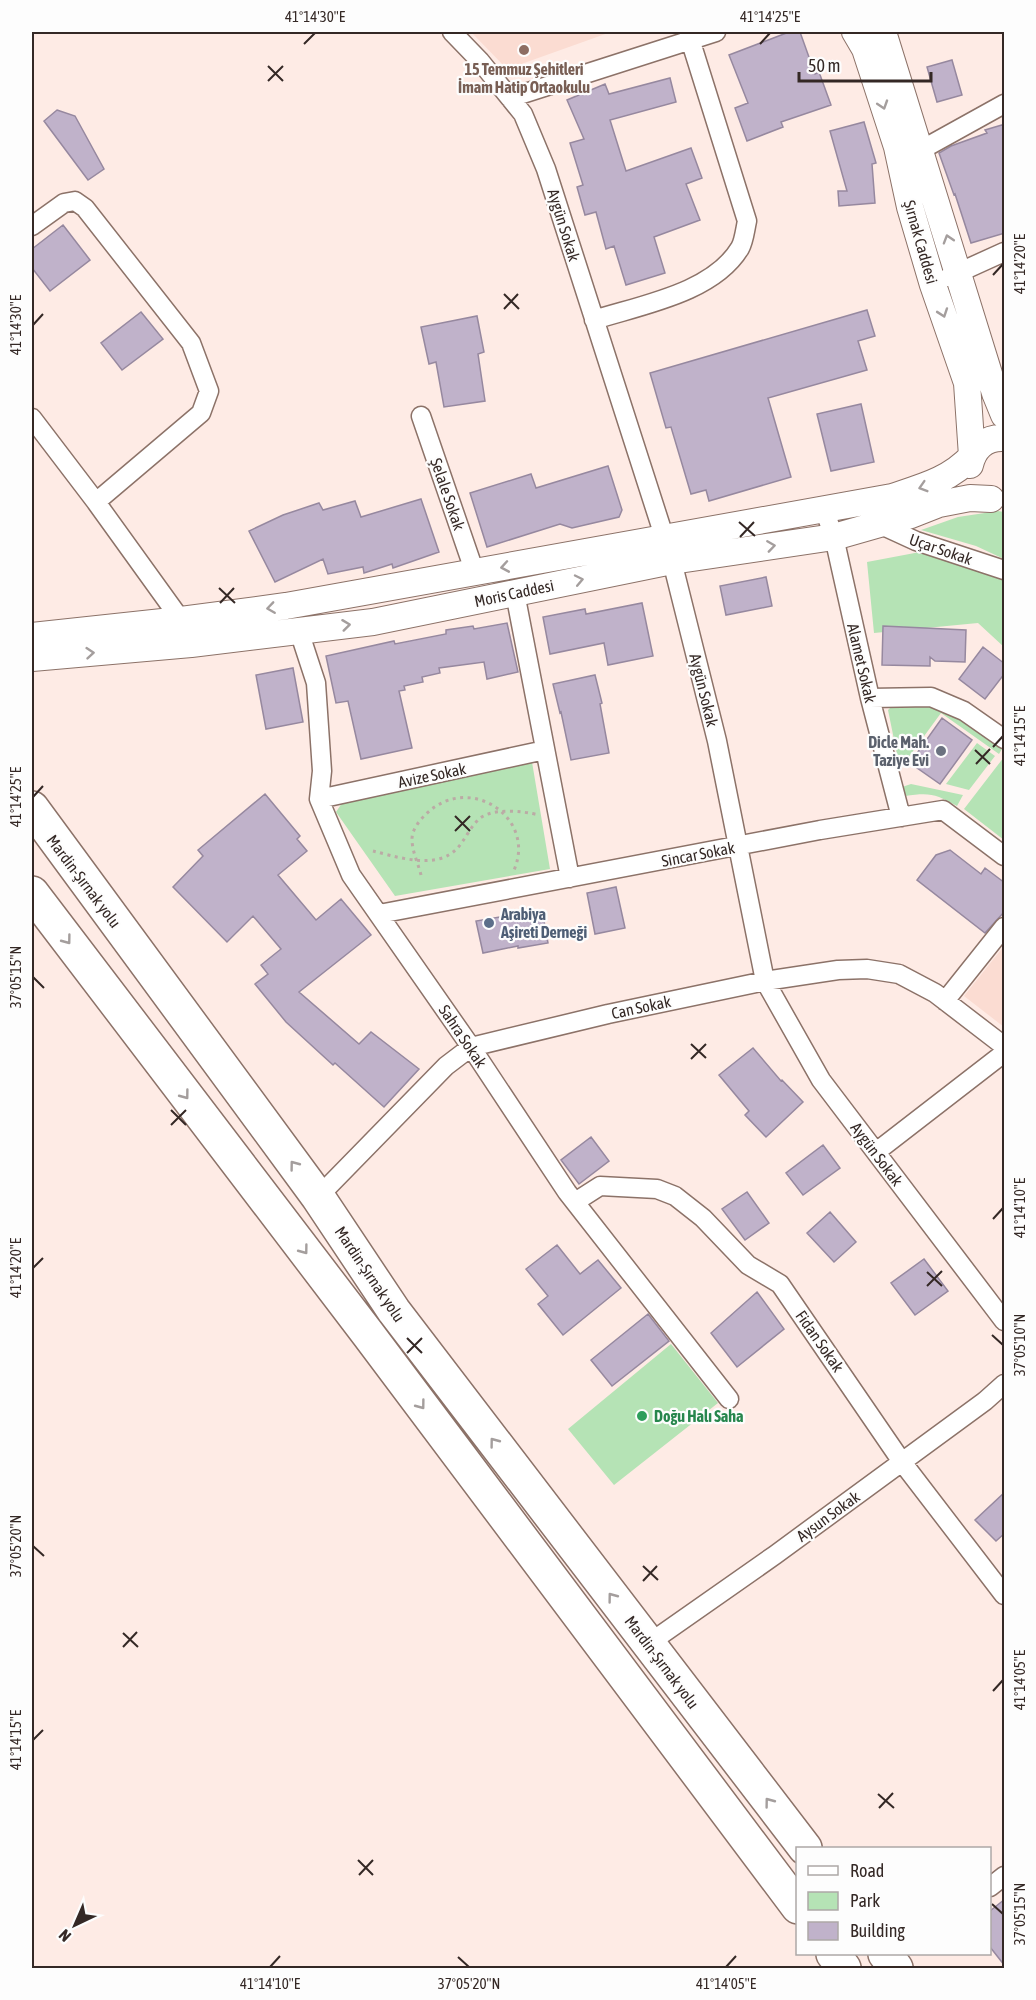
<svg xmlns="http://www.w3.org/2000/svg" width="1036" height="2000" viewBox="0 0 1036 2000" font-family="'Asap Condensed',sans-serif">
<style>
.built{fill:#fbdcd2}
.green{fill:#b5e3b5}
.building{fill:#c0b2ca;stroke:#96889f;stroke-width:1.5}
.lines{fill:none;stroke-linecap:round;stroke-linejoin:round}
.street-casing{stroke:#8c7268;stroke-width:21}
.secondary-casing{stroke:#8c7268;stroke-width:28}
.highway-casing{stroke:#8c7268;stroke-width:36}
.path{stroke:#bbaaa5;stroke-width:3;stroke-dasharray:3 4.5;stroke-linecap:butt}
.street{stroke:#fff;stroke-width:18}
.secondary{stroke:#fff;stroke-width:26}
.highway{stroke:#fff;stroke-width:33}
.oneway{stroke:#a49e9d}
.ticks{fill:none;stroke:#342825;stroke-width:2}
.education-dot{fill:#8d6e63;stroke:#fdfdfd;stroke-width:2}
.worship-dot{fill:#6b7280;stroke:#fdfdfd;stroke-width:2}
.service-dot{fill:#5c6f8a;stroke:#fdfdfd;stroke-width:2}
.leisure-dot{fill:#2e9e5b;stroke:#fdfdfd;stroke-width:2}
.labels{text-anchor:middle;stroke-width:4.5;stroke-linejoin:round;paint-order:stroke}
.education-label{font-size:16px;font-weight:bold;fill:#785e54;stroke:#fdfdfd}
.street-label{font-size:16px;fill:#342825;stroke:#fdfdfd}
.worship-label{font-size:16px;font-weight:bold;fill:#5b616d;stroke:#fdfdfd;text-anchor:end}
.service-label{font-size:16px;font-weight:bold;fill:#4e5e75;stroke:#fdfdfd;text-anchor:start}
.leisure-label{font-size:16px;font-weight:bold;fill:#27864d;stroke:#fdfdfd;text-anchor:start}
.neatline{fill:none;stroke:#342825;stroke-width:2}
.ticks-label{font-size:15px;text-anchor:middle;fill:#342825}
</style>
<rect width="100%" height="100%" fill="#feebe5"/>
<!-- built -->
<path class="built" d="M471,32H611L507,69Z
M1004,946V1027L964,996Z"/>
<!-- green -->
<path class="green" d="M998,511L1004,512V559L976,546L921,530L958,517Z
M920,552L995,574L1004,579V647L978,623L874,633L867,562Z
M895,703H937L1003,747L999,754L941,713L900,769L888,710Z
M977,743L995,756L969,790L946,784Z
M1004,757V840L964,809Z
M532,762L550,869L395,896L336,812L346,797Z
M911,784L963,795L957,806C936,794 930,792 905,796L902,787Z
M671,1344L718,1403L614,1485L568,1429Z"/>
<!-- building -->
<path class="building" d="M789,32H800L815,74L819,72L831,105L781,122L783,127L747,141L735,108L748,103L729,55Z
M952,60L962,95L937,102L927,67Z
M670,78L676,102L610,120L626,171L691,148L702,178L686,184L700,220L654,237L665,273L626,285L614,246L606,249L596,212L585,215L577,187L583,185L570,143L584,139L567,100L605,84L609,94Z
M57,110L75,116L104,169L88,180L44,121Z
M864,122L876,163L872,164L875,203L839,206L838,191H847L830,131Z
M1005,124V233L971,243L955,194L954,195L939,153L951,146L987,133L985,130Z
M63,225L90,260L50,291L32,268V249Z
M867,310L875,336L858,341L867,370L768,398L791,477L709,501L706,490L691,494L671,427L666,428L650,373Z
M141,312L163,339L122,370L101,343Z
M477,316L484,352L478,354L485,401L444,407L436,362L429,364L421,327Z
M861,404L874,462L831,471L817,414Z
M608,466L622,510L619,517L572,528L560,524L487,547L470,493L531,474L536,488Z
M421,499L439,552L393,568L392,564L364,573L363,567L328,574L323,559L275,582L249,531L283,515L319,503L323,510L355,501L361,517Z
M766,577L772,606L726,615L720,586Z
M642,603L653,656L608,665L604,643L550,654L543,617L585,609L586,614Z
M507,623L518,672L487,679L484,662L439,668L440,673L422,677L423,682L404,686L405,690L399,691L412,748L361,759L348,701L336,703L326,656L394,641L395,644L446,634V630L473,626L474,629Z
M883,626L966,630L965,662L935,661L930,657V666L882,665Z
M983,647L1005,664V673L985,699L959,679Z
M293,668L303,722L266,729L256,675Z
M595,675L602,703L600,704L609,753L571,760L561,712L560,713L553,684Z
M942,718L972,740L940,784L910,763Z
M265,794L300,836L297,839L307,851L278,875L316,920L341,899L371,935L299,992L359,1044L371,1032L419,1069L384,1107L335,1063L333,1065L286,1022L255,984L268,974L261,965L281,949L253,916L227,942L173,887L203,856L198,850Z
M950,850L981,874L985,868L1005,883V911L985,933L917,880L936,855Z
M616,887L625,928L595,934L587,893Z
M542,910L548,943L518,948V946L483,953L476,921Z
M753,1048L781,1081L782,1080L803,1102L766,1137L745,1115L749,1111L719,1075Z
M591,1137L609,1161L579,1184L561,1160Z
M823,1145L840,1168L803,1195L786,1173Z
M747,1192L769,1223L745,1240L722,1209Z
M830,1212L856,1242L834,1262L807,1233Z
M557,1245L580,1274L598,1260L621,1288L563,1335L538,1304L548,1296L526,1269Z
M924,1259L948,1291L915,1315L891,1283Z
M757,1292L784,1329L737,1367L711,1333Z
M648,1314L669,1341L612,1386L591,1360Z
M1005,1492V1533L996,1541L975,1520Z
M1005,1899V1966L990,1947V1911Z"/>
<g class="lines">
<defs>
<path id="street" d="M452,32L480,61L523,114L546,169L672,561L717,741L765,981L821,1080L1004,1321
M510,98L716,32
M921,150L1004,104
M32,226L64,203L75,201L85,208L191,343L209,391L201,413L96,502
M949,277L1004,252
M594,320C641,305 713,293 740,248C744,241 745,230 747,221L690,39
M421,416L475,573
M32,418L96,502L181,620L184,627
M824,509L834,537L870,698L901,817
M879,524L916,541L1004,570
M515,593L570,878
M299,631L316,683L322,771L319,799L351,875L471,1047L567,1192L729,1399
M870,698L931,697L964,711L1004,739
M319,799L545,750
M379,914L820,830L943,810L1004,856
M945,1001L1004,927
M876,1152L1004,1053
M318,1197L446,1066L471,1047L608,1014L765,981L838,970L867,969L899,974L935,993L1004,1046
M575,1202L600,1186L657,1189L675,1196L703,1218L748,1265L780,1284L902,1462L1004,1595
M648,1644L775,1555L985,1401L1004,1384
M990,1887L1004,1876"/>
<path id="secondary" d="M855,32L865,49L897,147L910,207L933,285L967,383L972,456
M883,32L995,393L1004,415
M970,465C974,447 986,437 1004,438
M32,636L181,620L286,606L892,497C922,487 950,480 972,456
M32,658L191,644L373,622L672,561L834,537L911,515L939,504L970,498L991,499"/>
<path id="highway" d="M32,808L318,1197L394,1311L805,1848
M32,893L368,1334L798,1907
M833,1954L844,1968
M885,1954L896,1968"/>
</defs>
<!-- street casing -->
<use href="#street" class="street-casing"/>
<!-- secondary casing -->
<use href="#secondary" class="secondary-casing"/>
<!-- highway casing -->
<use href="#highway" class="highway-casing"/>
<!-- path -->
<path class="path" d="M373,851C393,856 421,865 442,858C462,851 464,835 477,821C489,807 523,811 539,815
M421,875C418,863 412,851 412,839C412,830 419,821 425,815C469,771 537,818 514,870"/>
<!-- street -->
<use href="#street" class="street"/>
<!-- secondary -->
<use href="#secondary" class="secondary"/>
<!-- highway -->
<use href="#highway" class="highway"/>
</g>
<!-- one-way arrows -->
<defs><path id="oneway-chevron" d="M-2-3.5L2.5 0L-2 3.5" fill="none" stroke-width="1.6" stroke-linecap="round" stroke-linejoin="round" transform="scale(1.5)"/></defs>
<g class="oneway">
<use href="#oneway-chevron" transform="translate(883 105) rotate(72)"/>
<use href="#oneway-chevron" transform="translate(948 239) rotate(-107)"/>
<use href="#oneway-chevron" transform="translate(943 313) rotate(71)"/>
<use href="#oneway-chevron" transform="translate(923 487) rotate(163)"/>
<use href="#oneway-chevron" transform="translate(771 546) rotate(-8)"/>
<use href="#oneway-chevron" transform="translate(505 567) rotate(170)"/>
<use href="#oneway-chevron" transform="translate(579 580) rotate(-12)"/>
<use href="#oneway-chevron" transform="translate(271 608) rotate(172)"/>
<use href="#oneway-chevron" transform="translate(346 625) rotate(-7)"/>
<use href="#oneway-chevron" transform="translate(90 653) rotate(-5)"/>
<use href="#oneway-chevron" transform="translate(67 940) rotate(53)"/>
<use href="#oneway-chevron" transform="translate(185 1095) rotate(53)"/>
<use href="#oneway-chevron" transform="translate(294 1165) rotate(-127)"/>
<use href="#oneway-chevron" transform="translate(304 1250) rotate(53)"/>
<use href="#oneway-chevron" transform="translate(421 1405) rotate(53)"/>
<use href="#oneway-chevron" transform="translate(494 1442) rotate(-127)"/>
<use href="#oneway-chevron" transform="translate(612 1597) rotate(-127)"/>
<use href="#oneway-chevron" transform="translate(769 1802) rotate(-127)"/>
</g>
<!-- ticks -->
<path class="ticks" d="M304,44L315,33M760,44L770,33M268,66L283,81M268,81L283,66M993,275L1003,264M504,294L519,309M504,309L518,294M33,325L43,314M739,522L755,536M740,537L754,522M219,588L235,603M220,603L234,588M993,747L1003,736M975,750L990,764M976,764L990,749M33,797L43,786M455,816L470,831M455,831L470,816M33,977L44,988M691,1044L706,1058M691,1059L706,1044M171,1110L186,1125M171,1125L186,1110M993,1219L1003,1208M33,1268L43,1258M927,1272L942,1286M927,1286L942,1271M992,1335L1003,1345M407,1338L422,1353M407,1353L422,1338M33,1546L44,1556M643,1566L658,1580M643,1581L657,1566M123,1633L138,1647M123,1647L137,1632M993,1691L1003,1680M33,1740L43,1730M878,1794L894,1808M879,1808L893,1793M358,1860L373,1875M359,1875L373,1860M992,1904L1003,1914M458,1957L469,1967M270,1967L280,1956M726,1967L736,1956"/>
<!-- markers -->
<circle class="education-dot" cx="524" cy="50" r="6"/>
<circle class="worship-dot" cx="941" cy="751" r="6"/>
<circle class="service-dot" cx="489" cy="923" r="6"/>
<circle class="leisure-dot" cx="642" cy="1416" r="6"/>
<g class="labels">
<!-- education labels -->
<g class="education-label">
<text x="524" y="75">15 Temmuz Şehitleri<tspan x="524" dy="18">İmam Hatip Ortaokulu</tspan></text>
</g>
<!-- street labels -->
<g class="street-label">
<text transform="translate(564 225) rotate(73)" y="6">Aygün Sokak</text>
<text transform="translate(921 242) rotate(74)" y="6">Şırnak Caddesi</text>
<text transform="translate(448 494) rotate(71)" y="6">Şelale Sokak</text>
<text transform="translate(941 549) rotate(19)" y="6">Uçar Sokak</text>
<text transform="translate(514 593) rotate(-12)" y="6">Moris Caddesi</text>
<text transform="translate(862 663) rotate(77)" y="6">Alamet Sokak</text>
<text transform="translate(704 690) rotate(76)" y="6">Aygün Sokak</text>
<text transform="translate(432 775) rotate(-12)" y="6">Avize Sokak</text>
<text transform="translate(698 854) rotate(-11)" y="6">Sincar Sokak</text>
<text transform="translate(84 881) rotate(53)" y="6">Mardin-Şırnak yolu</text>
<text transform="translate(641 1007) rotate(-12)" y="6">Can Sokak</text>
<text transform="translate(463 1036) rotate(56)" y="6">Sahra Sokak</text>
<text transform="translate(877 1154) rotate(53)" y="6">Aygün Sokak</text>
<text transform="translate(370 1274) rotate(56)" y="6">Mardin-Şırnak yolu</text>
<text transform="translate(820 1341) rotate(55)" y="6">Fidan Sokak</text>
<text transform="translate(828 1516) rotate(-36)" y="6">Aysun Sokak</text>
<text transform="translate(662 1662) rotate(53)" y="6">Mardin-Şırnak yolu</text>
</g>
<!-- worship labels -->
<g class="worship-label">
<text x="929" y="748">Dicle Mah.<tspan x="929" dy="18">Taziye Evi</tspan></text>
</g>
<!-- service labels -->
<g class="service-label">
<text x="501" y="920">Arabiya<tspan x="501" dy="18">Aşireti Derneği</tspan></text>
</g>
<!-- leisure labels -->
<g class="leisure-label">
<text x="654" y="1422">Doğu Halı Saha</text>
</g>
</g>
<!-- border -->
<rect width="1036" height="2000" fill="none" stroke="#fdfdfd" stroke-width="66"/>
<!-- legend -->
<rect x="796" y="1847" width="195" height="108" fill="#fdfdfd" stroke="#ada8a7" stroke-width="1.5"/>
<rect x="808" y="1866" width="30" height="9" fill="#ffffff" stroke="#ada8a7" stroke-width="1.5"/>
<text x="850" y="1877" font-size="18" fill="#342825">Road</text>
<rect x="808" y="1892" width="30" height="18" fill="#b5e3b5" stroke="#ada8a7" stroke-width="1.5"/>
<text x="850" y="1907" font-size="18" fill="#342825">Park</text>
<rect x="808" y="1922" width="30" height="18" fill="#c0b2ca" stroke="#ada8a7" stroke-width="1.5"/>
<text x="850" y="1937" font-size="18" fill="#342825">Building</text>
<!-- north arrow -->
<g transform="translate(75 1925) rotate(224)" stroke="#fdfdfd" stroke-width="4.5" paint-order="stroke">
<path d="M0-4.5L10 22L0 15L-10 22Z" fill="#342825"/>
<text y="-9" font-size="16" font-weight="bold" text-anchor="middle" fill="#342825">N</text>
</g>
<!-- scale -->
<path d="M799 72v9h132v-9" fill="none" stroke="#342825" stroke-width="3"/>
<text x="808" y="72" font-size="18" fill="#342825" stroke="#fdfdfd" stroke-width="4.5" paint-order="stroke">50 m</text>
<rect x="33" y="33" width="970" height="1934" class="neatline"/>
<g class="ticks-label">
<text x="315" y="22">41°14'30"E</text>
<text x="770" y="22">41°14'25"E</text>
<text transform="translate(1020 264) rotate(-90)" y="5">41°14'20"E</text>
<text transform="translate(16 325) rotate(-90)" y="5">41°14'30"E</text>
<text transform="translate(1020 736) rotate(-90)" y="5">41°14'15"E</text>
<text transform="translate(16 797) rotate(-90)" y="5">41°14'25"E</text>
<text transform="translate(16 977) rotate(-90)" y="5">37°05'15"N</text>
<text transform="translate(1020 1208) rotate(-90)" y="5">41°14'10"E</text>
<text transform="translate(16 1268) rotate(-90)" y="5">41°14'20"E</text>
<text transform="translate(1020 1345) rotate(-90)" y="5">37°05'10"N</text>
<text transform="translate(16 1546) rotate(-90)" y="5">37°05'20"N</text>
<text transform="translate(1020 1680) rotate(-90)" y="5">41°14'05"E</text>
<text transform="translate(16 1740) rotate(-90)" y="5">41°14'15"E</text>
<text transform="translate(1020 1914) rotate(-90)" y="5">37°05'15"N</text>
<text x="270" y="1989">41°14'10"E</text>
<text x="469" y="1989">37°05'20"N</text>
<text x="726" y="1989">41°14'05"E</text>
</g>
</svg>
